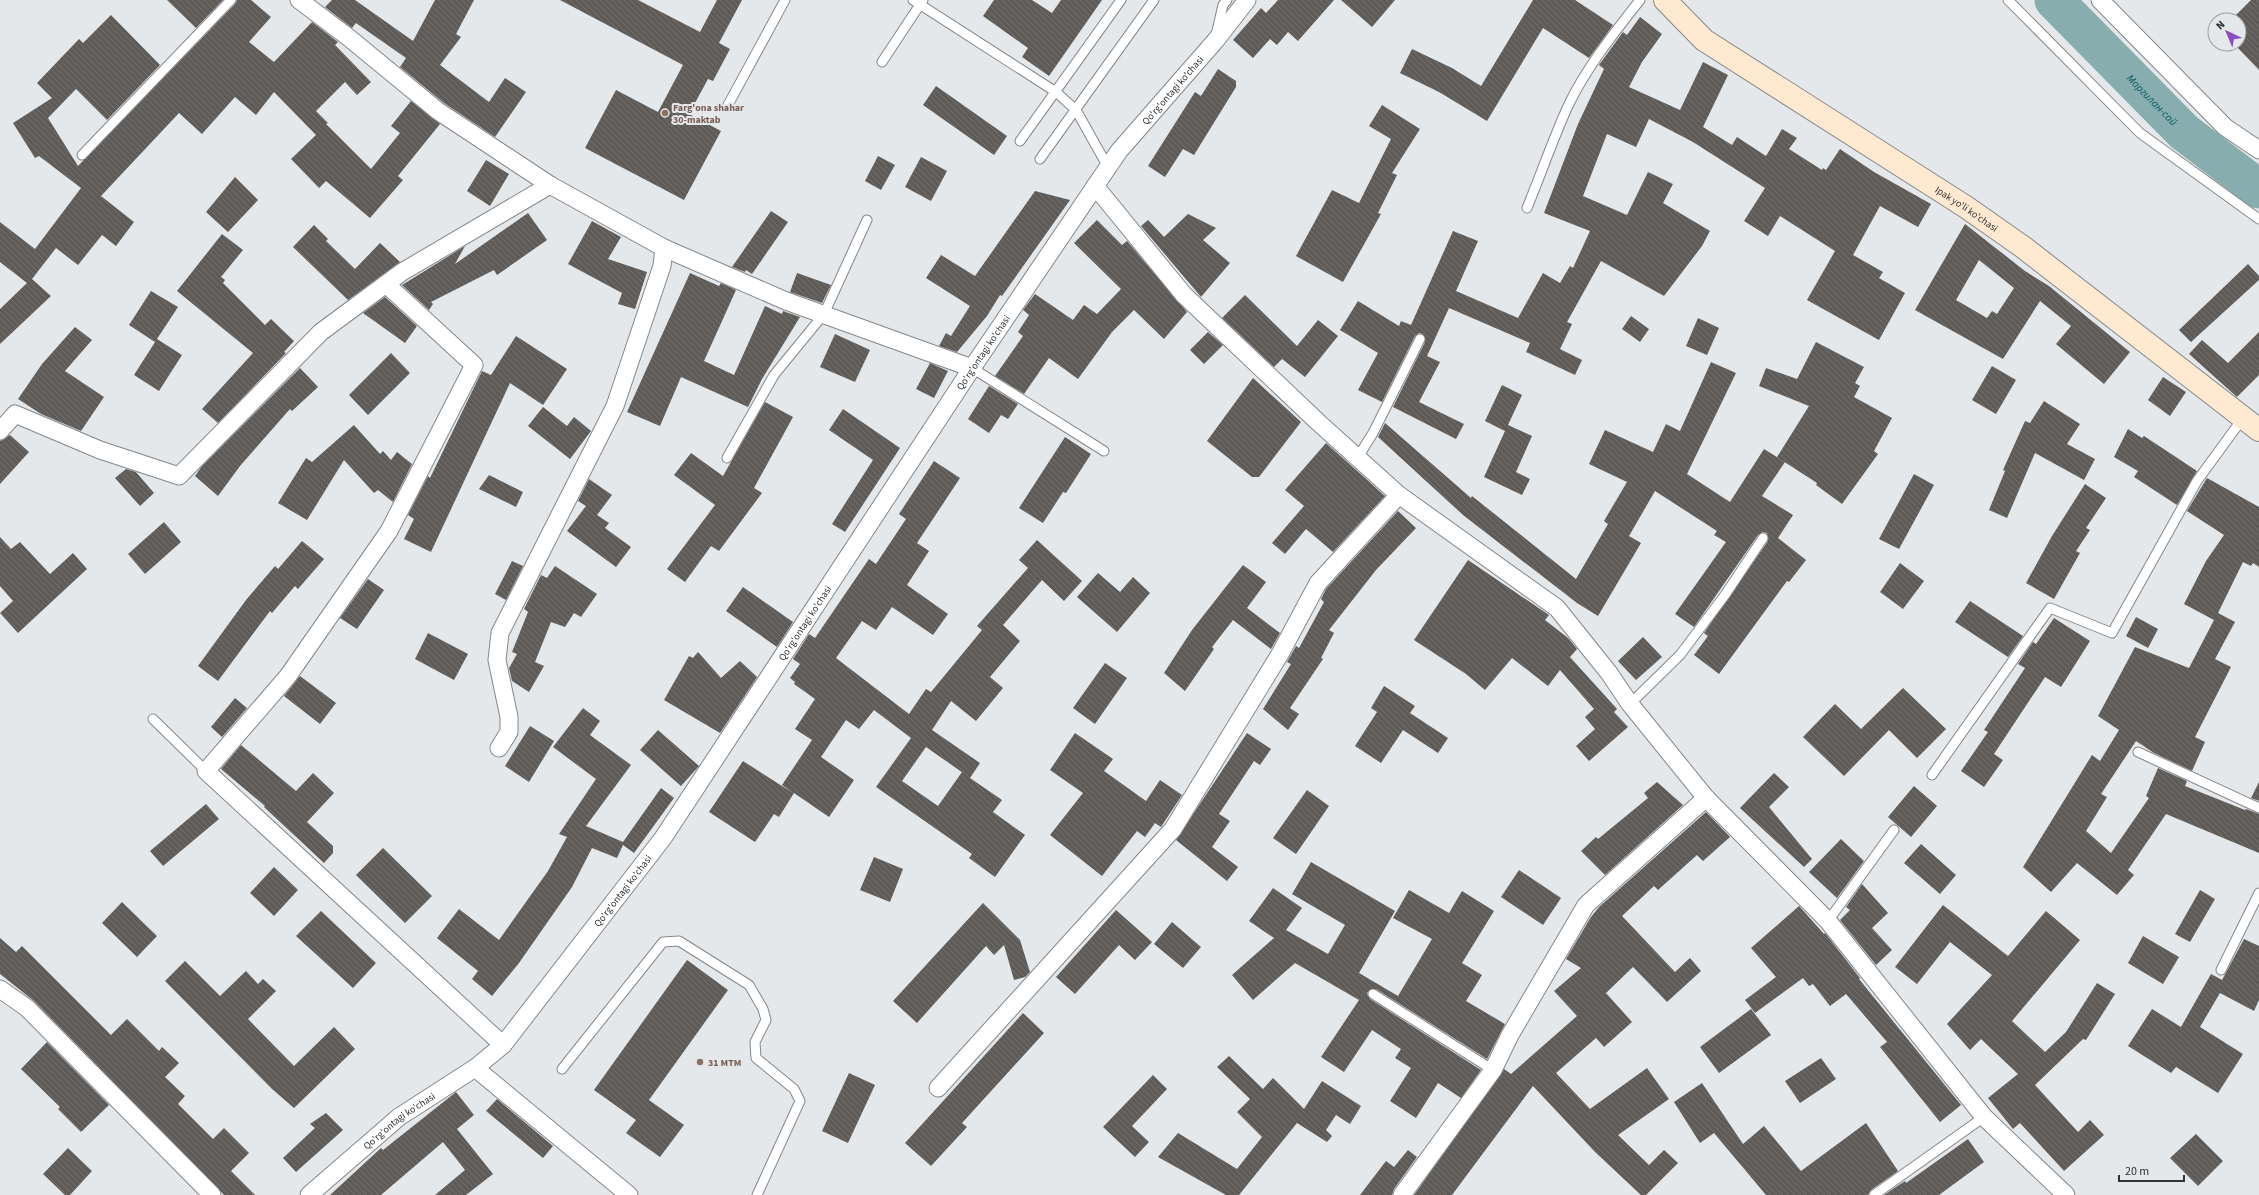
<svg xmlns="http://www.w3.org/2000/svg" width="2259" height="1195" viewBox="0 0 2259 1195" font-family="'Source Sans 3',sans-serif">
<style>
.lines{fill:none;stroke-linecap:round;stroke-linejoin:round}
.river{stroke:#87adaf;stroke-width:39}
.building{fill:url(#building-back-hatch);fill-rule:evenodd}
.lane-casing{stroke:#84878b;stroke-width:11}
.street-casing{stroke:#84878b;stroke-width:19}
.secondary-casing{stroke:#84878b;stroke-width:24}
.lane{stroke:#fff;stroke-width:9}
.street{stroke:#fff;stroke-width:17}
.secondary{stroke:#ffe9d1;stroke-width:22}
.education-dot{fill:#8d6e63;stroke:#e4e8eb;stroke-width:1.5}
.labels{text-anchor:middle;stroke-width:4;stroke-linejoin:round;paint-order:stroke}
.street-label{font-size:10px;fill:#303233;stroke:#e4e8eb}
.education-label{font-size:10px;font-weight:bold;fill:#785e54;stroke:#e4e8eb;text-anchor:start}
.water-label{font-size:11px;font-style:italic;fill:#065b60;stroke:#e4e8eb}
</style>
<defs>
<pattern id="building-back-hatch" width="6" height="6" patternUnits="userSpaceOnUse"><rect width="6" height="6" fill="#5e5b58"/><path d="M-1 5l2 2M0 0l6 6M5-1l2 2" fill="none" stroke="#72706d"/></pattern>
</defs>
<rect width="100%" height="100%" fill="#e4e8eb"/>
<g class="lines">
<!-- river -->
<path class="river" id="s1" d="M2054,0L2184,132L2259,189"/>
</g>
<!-- building -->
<path class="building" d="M167,0H223L196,28Z
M237,0H251L271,17L249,42L274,62L312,22L338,42L335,45L371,82L357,95L345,82L316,111L328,123L326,124L371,169L400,133L391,126L411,101L440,124L398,176L403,180L370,218L326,181L319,188L291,159L316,135L274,92L256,115L235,97L202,134L179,113L101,196L134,222L116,246L102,235L78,265L56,248L32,279L51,296L0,344V309L27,283L0,262V222L35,249L81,188L39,156L35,158L13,123L52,98L37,83L79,39L83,43L111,15L160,65L107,120L76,89L48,118L78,166L235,4Z
M332,0H355L413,41L435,0H474L456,34L461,37L440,65L489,102L505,78L526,92L495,137L444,103L400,67L406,58L356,23L352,28L325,7Z
M560,0H638L700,32L717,0H742L719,43L730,49L713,81L708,79L689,114L721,131L684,200L585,148L616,90L658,112L683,65Z
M994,0H1032L1052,13L1061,0H1102L1049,76L1022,57L1028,48L983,16Z
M1278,0H1334L1298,41L1288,32L1277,45L1270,39L1253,58L1233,40L1261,8L1266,13Z
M1341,0H1395L1372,27Z
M1533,0H1575L1613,25L1589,58L1543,28L1487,121L1439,92L1400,73L1412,49L1452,68L1481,86Z
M2251,0H2259V70L2234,44H2239V20H2231Z
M1640,17L1662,34L1642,62L1629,87L1680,110L1703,62L1728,75L1703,127L1732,145L1737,137L1766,156L1782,129L1797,138L1789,149L1822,170L1823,168L1826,170L1840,149L1874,172L1931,204L1918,227L1880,206L1853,255L1883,272L1879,278L1905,293L1879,340L1807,300L1835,251L1780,216L1768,236L1744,221L1765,188L1693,142L1649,119L1636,147L1607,134L1583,196L1627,215L1648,172L1673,184L1663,203L1710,231L1702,246L1664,296L1601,261L1567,322L1572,324L1560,349L1582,360L1575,375L1526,352L1530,343L1449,308L1427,356L1440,362L1419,402L1464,424L1456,439L1393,407L1425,342L1423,334L1419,333L1415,336L1382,402L1358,390L1378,353L1340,330L1358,301L1399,326L1401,321L1411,325L1453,231L1478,241L1456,291L1518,318L1543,273L1560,283L1570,266L1573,268L1590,231L1544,213L1578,124L1604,69L1599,65L1623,32L1627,35Z
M1218,69L1236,81V87L1194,155L1183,149L1165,177L1148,166L1195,92L1201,96Z
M936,86L1007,136L994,155L923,105Z
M1382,105L1420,129L1392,173L1397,175L1378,213L1381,214L1343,282L1296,256L1332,190L1359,203L1391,139L1369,126Z
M878,156L895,165L881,190L865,181Z
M921,157L947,171L931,201L905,187Z
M486,160L509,174L490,206L467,191Z
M235,177L258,200L228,232L206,212Z
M1035,191L1070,200L1002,296L1000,295L987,316L957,352L939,346L946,333L951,336L970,306L926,278L941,255L975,276Z
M771,211L788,222L752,274L746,270L745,272L732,267Z
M528,213L547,240L497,275L494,270L431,302L433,304L429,310L402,285L465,246L455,264Z
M1188,214L1216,228L1203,240L1230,263L1201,297L1141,226L1148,220L1164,237Z
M1097,220L1122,245L1127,241L1187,312L1164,339L1134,310L1112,332L1078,379L1049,358L1024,394L995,376L1023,336L1018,332L1029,315L1023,310L1035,294L1073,320L1084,305L1097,314L1121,289L1074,243Z
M592,221L621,237L608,259L647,272L635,309L618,304L622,293L568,264Z
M1965,224L2025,271L2049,286L2130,352L2104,384L2056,344L2071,326L2040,301L2003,359L1915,310ZM1979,260L2014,288L1997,314L1992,311L1987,318L1956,300Z
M314,225L328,239L326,241L355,269L380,243L400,262L348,300L293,247Z
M222,234L243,250L221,277L225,280L223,283L265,325L271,319L294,341L284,352L286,353L218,423L202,409L253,353L177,291Z
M2248,264L2259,276V280L2191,342L2179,330Z
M690,273L719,286L721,283L736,290L704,361L734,375L765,306L782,314L783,311L800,317L762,379L748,407L681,377L660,426L627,412Z
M797,273L831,285L822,303L790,292Z
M151,291L178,307L155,342L129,325Z
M1245,295L1297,346L1318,320L1338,336L1305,377L1282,359L1274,367L1222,318Z
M385,297L417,326L405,343L363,313Z
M1631,316L1649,329L1640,342L1622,329Z
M1698,318L1719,328L1707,355L1686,346Z
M75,327L92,340L65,371L104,397L81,431L41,414L18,399L42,364Z
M1208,332L1223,345L1204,364L1190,350Z
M2259,332V375L2237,397L2189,354L2202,340L2228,363Z
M835,334L870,350L855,382L820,367Z
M516,336L567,369L543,405L510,383L431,552L404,539L414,519L408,515L428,476L430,478L482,371L491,375Z
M157,339L182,355L159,391L134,375Z
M1816,342L1864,367L1855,383L1860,386L1854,397L1892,418L1874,451L1878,454L1842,504L1816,485L1817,483L1777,457L1809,406L1759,386L1766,368L1797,379Z
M391,353L410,373L368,415L349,395Z
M1711,362L1736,373L1687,474L1730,502L1764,449L1785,462L1762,496L1793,515L1778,538L1806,560L1789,582L1787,581L1719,674L1694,655L1708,636L1704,633L1768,541L1767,533L1763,532L1758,535L1694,627L1675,614L1726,542L1714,535L1717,531L1655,491L1629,536L1641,543L1598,616L1577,603L1463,515L1378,437L1385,423L1471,498L1472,496L1576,579L1608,524L1604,521L1627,482L1589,464L1605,430L1653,452L1666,424L1680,431Z
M930,363L948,371L934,398L916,389Z
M1992,366L2016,380L1996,414L1972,400Z
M300,368L318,387L292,411L290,409L240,466L218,496L195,476L202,466Z
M2163,377L2186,392L2170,416L2148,400Z
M1253,378L1301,422L1259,477H1252L1207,441Z
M1502,385L1522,395L1508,425L1532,436L1516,472L1530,479L1522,495L1484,477L1505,431L1485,421Z
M989,386L1018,404L1008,419L1001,415L989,433L968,419Z
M2044,401L2080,424L2067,444L2095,459L2084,480L2035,453L2007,518L1989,510L2005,471L2003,470L2025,421L2030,423Z
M765,402L793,417L754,488L762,493L719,551L711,546L685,582L667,569L715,505L674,475L691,453L723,476Z
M543,407L567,426L574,417L591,431L570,459L528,426Z
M843,409L900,448L845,532L832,524L873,460L829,430Z
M354,425L380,454L383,451L391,460L397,452L412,464L393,502L378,490L374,493L344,460L307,520L278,503L306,458L312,462Z
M2128,429L2142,438L2144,436L2197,471L2177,505L2134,477L2138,471L2114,457Z
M10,435L29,452L0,484V441Z
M1065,437L1091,454L1066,493L1063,492L1043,523L1019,508Z
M1326,443L1385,496L1333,552L1306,529L1285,554L1272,543L1304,506L1285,490Z
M934,461L960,478L917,543L929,551L907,585L948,614L933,635L892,607L876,630L862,621L836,658L909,714L926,689L931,692L982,630L977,626L1028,568L1019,560L1037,540L1082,581L1064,601L1042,580L1003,625L1020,641L990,677L1003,688L976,721L951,701L932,730L980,763L970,778L1002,800L993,812L1025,835L995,877L969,858L972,854L876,787L911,738L874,710L859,729L846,720L821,757L854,780L829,817L794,793L779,817L774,814L755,842L709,812L743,761L793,793L782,785L812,740L795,729L815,699L794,684L795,682L790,678L800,664L793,659L809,634L815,638L869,559L876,564L906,519L899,514ZM926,747L966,775L962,772L938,806L902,781Z
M126,469L136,472L154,493L140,506L115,478Z
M1914,474L1934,485L1899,549L1879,539Z
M489,475L523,492L516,507L479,489Z
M2207,478L2259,507V567L2253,563L2251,566L2243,562L2218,613L2235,622L2215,659L2231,667L2195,737L2205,742L2192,771L2154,753L2136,741L2101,794L2107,797L2086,831L2111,853L2149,798L2146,796L2158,768L2187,781L2185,786L2245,810L2246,809L2259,814V853L2166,814L2128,870L2134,875L2117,895L2077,863L2051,892L2023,867L2092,755L2100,761L2119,730L2098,716L2135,647L2189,668L2214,620L2184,604L2206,561L2224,535L2187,511Z
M589,479L612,495L597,515L609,523L605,528L631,547L616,567L567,531L586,506L578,501Z
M2085,484L2106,498L2086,528L2090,530L2076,551L2080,553L2054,599L2026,583L2052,536Z
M1398,511L1416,528L1376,570L1329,630L1334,633L1321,658L1323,659L1290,708L1299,714L1288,730L1263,709L1291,664L1287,662L1296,646L1299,648L1324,602L1321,599L1326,589Z
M164,522L181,542L145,574L128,554Z
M0,537L11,549L20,542L50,574L73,553L87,569L18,633L0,613L13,601L0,586Z
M302,541L324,559L298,589L295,586L272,613L270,611L218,681L198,666L246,600L275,566L278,569Z
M1468,560L1549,615L1545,620L1568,638L1577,649L1570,657L1617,709L1614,712L1628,727L1589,761L1576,746L1595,729L1585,717L1594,709L1560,670L1548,686L1512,658L1485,690L1466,674L1414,640Z
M512,561L523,566L506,600L495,594Z
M1900,563L1924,581L1903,609L1880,592Z
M1243,565L1266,582L1247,608L1280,633L1271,649L1233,620L1212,647L1214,649L1185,691L1164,673L1192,630Z
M555,566L597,594L581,617L574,613L565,627L551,622L535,662L544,666L529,692L512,681L509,668L517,654L512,652L528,612L524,609L541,575L547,578Z
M1098,573L1120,592L1133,577L1150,593L1117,632L1077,597Z
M368,579L384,590L357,629L340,618Z
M743,587L793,622L777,647L726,611Z
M1970,601L2023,636L2008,657L1955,622Z
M2136,617L2158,629L2148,648L2126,636Z
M2054,618L2090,641L2061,687L2045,677L1994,754L2003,760L1984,787L1961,771L1988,732L1984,730L2025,668L2018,664L2033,642L2036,644Z
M428,633L468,654L454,680L415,659Z
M1643,637L1662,657L1636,680L1618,661Z
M698,652L721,678L740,661L757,677L720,733L664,700L689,656L693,658Z
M1105,663L1127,678L1095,724L1073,708Z
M300,676L336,703L320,724L284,696Z
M1384,686L1415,706L1410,713L1448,738L1438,753L1403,730L1381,763L1355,746L1377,712L1371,708Z
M1903,688L1946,729L1917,758L1889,730L1844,776L1803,737L1835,704L1861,729Z
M235,698L247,708L222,737L211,727Z
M583,708L600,721L590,735L631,765L586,826L623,842L661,788L674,798L634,853L623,845L617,858L592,848L572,887L519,963L492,996L472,979L478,971L437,938L459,909L499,940L548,871L567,837L559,834L596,779L553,747Z
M530,726L554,741L529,782L505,766Z
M658,730L699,766L681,786L640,750Z
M1075,733L1113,759L1104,771L1146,801L1160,780L1182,795L1161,827L1155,823L1145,837L1137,831L1102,876L1050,835L1083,793L1050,770Z
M1247,733L1271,749L1260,765L1254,761L1219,814L1230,821L1212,847L1238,867L1227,881L1176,840Z
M241,745L296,791L313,773L334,793L307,822L333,846V853L324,863L264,807L265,806L221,769Z
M1774,773L1789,787L1769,807L1812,859L1804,867L1740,808Z
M1657,782L1683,805L1605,875L1581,851L1596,837L1598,839L1648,798L1644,793Z
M2259,782V801L2251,798Z
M1914,786L1937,806L1911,837L1888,817Z
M1307,790L1329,806L1296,854L1273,838Z
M206,804L219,819L163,866L150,851Z
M1706,812L1730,837L1703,861L1697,855L1658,890L1654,886L1622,916L1675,972L1690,958L1701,971L1667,1002L1633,967L1606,993L1632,1022L1604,1047L1596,1038L1556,1073L1590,1109L1647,1068L1669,1099L1618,1135L1649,1165L1664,1150L1678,1163L1646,1195H1641L1595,1152L1533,1086L1452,1195H1414L1504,1069L1511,1074L1577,1016L1554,991L1581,968L1566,959L1591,917L1599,907Z
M1841,839L1864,861L1837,898L1809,872Z
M1921,844L1956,875L1940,894L1904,863Z
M383,848L432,896L405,923L356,875Z
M874,857L903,869L890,902L860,890Z
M1311,862L1395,911L1359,973L1398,996L1432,939L1393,918L1409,890L1449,913L1462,891L1494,911L1462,963L1482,975L1466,1001L1505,1024L1487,1059L1376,989H1371L1367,993L1370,999L1481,1070L1461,1098L1438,1083L1416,1118L1390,1101L1411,1068L1395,1058L1401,1049L1372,1030L1344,1072L1321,1057L1359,1000L1295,963L1253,1000L1232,975L1274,938L1249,921L1273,888L1302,908L1286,930L1328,954L1345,925L1292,894Z
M274,867L298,890L274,916L250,893Z
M1519,870L1561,898L1543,925L1501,897Z
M1862,884L1888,913L1872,928L1892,950L1876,965L1840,920L1850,910L1846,907Z
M2200,890L2215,899L2190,942L2175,934Z
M122,902L157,936L137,957L102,923Z
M983,903L1020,940L1030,972L1025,977L1014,980L1004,945L994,955L986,946L917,1023L893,1001Z
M1943,905L2008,956L2046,911L2080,940L2012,1021L2045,1052L2066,1032L2097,983L2115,994L2086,1040L2083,1039L2035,1085L2078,1132L2090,1120L2104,1135L2064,1171L2020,1123L2013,1129L1988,1098L2018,1074L1981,1039L1970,1050L1947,1024L1992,975L1950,942L1917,984L1895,967Z
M1799,906L1824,934L1825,933L1860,978L1859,979L1961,1105L1940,1122L1880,1047L1887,1042L1846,994L1830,1006L1813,984L1809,986L1803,978L1755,1013L1745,1000L1776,977L1751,948Z
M1116,910L1152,942L1135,960L1119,945L1075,994L1056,977Z
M321,911L376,963L353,988L296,936Z
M1172,922L1201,947L1183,968L1154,944Z
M2143,936L2179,957L2163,984L2128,963Z
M0,938L16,952L22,946L111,1035L127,1019L159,1051L162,1047L179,1063L165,1077L185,1096L178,1104L213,1139L224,1128L249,1153L231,1171L255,1195H224L34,1001L0,974Z
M2244,939L2259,946V1000L2254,1011L2220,993L2200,1027L2243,1054L2218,1093L2176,1067L2171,1073L2128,1046L2152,1009L2181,1027L2211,974L2222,980Z
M687,960L728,990L649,1100L684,1125L660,1157L626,1133L636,1120L594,1090Z
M185,961L220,996L246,971L258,984L263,979L276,991L248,1019L294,1066L334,1027L355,1049L294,1108L272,1089L165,981Z
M1751,1009L1771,1035L1719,1073L1700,1047Z
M1023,1013L1044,1033L962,1123L967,1127L931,1166L905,1143Z
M47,1042L109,1105L81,1132L58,1109L60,1107L21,1069Z
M1229,1056L1263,1089L1273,1078L1304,1109L1322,1081L1361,1106L1350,1124L1336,1115L1326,1130L1332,1136L1327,1142L1297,1123L1239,1195H1226L1158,1157L1178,1133L1237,1169L1262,1137L1237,1112L1250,1099L1217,1067Z
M1821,1058L1836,1079L1800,1103L1785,1081Z
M849,1073L875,1085L848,1143L822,1131Z
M1153,1075L1167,1089L1132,1126L1149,1142L1135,1157L1103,1127Z
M1702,1083L1743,1144L1764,1126L1801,1171L1866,1123L1898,1171L1871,1190L1868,1195H1766L1714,1133L1700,1143L1674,1102Z
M456,1092L474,1115L457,1129L493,1174L466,1195H435L465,1170L443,1142L381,1195H330L381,1148L383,1150Z
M497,1099L553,1146L543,1158L486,1111Z
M326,1113L343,1130L296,1172L283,1158L315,1128L310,1124Z
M2196,1134L2223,1161L2198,1186L2170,1158Z
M1968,1139L1984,1162L1939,1195H1884L1905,1181L1906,1183Z
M68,1148L92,1171L70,1195H65L43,1174Z
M1408,1150L1417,1157L1394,1189L1392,1195H1360L1386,1161L1394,1167Z"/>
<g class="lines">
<defs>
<path id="lane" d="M913,0L1056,92L1076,110L1108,167
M2008,0L2140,133L2259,219
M1216,35L1223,5L1227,0
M882,62L923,0
M728,105L785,0
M1020,141L1121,0
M82,155L231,0
M1040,159L1154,0
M1527,208C1541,174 1553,139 1568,106C1586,68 1614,33 1640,0
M972,368L1104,451
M1358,457L1373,433L1420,339
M727,458L774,375L824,314L867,220
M1630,704L1680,655L1725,595L1763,538
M153,719L206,771
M2138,752L2259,808
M1932,775L2050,608L2112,633L2197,481L2243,418
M1828,921L1894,830
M2221,970L2259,893
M1373,994L1493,1070
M562,1069L663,942L679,941L749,985L763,1009L766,1020L755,1042L756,1058L794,1089L800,1101L757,1195
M1874,1195L1984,1117"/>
<g id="street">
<path d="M299,0L348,37L438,111L550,185L664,248L786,301L972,368"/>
<path d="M2100,0L2225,127L2259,150"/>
<path d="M1095,186L1184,295L1319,423L1399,495L1557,608L1609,673L1630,704L1706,798L1828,921L1984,1117L2066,1195"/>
<path d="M386,284L474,365L389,531L288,676L206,771L503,1045"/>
<path d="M0,431L15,414L100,450L179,476L321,332L402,272L550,185"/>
<path d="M499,748L509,732V717L497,660L500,633L615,406L662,266L664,248"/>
<path d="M0,989L27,1008L212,1195"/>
<path d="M475,1068L629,1195"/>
<path d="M938,1088L1173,829L1280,654L1318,583L1399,495"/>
<path id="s2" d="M309,1195L399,1117L475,1068L503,1045L663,838L972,368L1119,151L1216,40L1247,0"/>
<path d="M1402,1195L1493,1070L1510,1035L1586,905L1706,798"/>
</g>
<g id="secondary">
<path id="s3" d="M1665,0L1704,40L1966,207L2023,247L2259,430"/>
</g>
</defs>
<!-- lane casing -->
<use href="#lane" class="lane-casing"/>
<!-- street casing -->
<use href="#street" class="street-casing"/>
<!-- secondary casing -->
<use href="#secondary" class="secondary-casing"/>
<!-- lane -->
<use href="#lane" class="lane"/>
<!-- street -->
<use href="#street" class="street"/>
<!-- secondary -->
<use href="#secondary" class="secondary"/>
</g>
<!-- markers -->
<g class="education-dot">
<circle cx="665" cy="113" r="4"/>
<circle cx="700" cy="1062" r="4"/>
</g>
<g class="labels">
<!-- street labels -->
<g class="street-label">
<text dy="4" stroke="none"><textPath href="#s2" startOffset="1413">Qo'rg'ontagi ko'chasi</textPath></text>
<text dy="4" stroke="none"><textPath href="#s3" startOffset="368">Ipak yo'li ko'chasi</textPath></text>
<text dy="4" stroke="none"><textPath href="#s2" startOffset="1089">Qo'rg'ontagi ko'chasi</textPath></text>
<text dy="4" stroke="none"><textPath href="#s2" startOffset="765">Qo'rg'ontagi ko'chasi</textPath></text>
<text dy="4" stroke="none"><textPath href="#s2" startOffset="441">Qo'rg'ontagi ko'chasi</textPath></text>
<text dy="4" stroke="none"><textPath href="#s2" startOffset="117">Qo'rg'ontagi ko'chasi</textPath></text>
</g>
<!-- education labels -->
<g class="education-label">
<text x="673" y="111">Farg'ona shahar<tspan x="673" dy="12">30-maktab</tspan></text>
<text x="708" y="1066">31 MTM</text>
</g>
<!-- water labels -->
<g class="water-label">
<text dy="4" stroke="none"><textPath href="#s1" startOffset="140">Маргилан-сай</textPath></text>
</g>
</g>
<!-- north arrow -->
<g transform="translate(2227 32) rotate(316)"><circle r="19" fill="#e4e8eb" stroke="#9c9fa1"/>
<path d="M0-3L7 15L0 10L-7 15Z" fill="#8c4cc2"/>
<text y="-6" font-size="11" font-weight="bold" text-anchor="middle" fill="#303233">N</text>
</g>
<!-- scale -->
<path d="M2119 1175v6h65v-6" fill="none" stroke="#303233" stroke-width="2"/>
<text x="2125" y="1175" font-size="12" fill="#303233" stroke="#e4e8eb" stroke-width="3" paint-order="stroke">20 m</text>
</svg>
